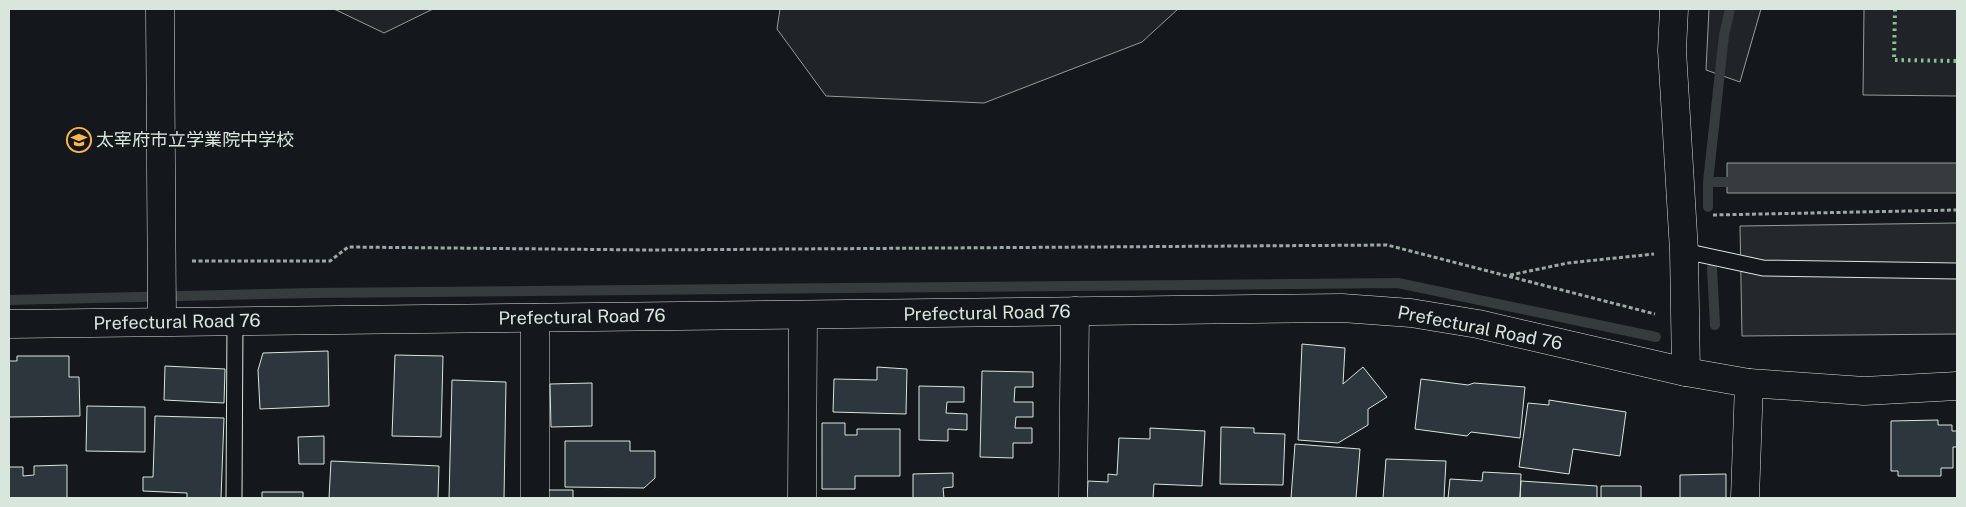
<svg xmlns="http://www.w3.org/2000/svg" width="1966" height="507" viewBox="0 0 1966 507" font-family="'Public Sans','Noto Sans JP',sans-serif">
<style>
.green{fill:#202428;stroke:#939e99}
.parking{fill:#24282b;stroke:#939e99}
.water{fill:#363b3e;stroke:#939e99}
.lines{fill:none;stroke-linecap:round;stroke-linejoin:round}
.stream{stroke:#363b3e;stroke-width:10}
.building{fill:#2c363c;stroke:#d8e6dc}
.service-casing{stroke:#d8e6dc;stroke-width:17}
.minor-casing{stroke:#d8e6dc;stroke-width:29}
.primary-casing{stroke:#d8e6dc;stroke-width:29}
.path{stroke:#9da8a2;stroke-width:3;stroke-dasharray:4 2.5;stroke-linecap:butt}
.service{stroke:#14181c;stroke-width:15}
.minor{stroke:#14181c;stroke-width:28}
.primary{stroke:#14181c;stroke-width:28}
.hedge{stroke:#8ac095;stroke-width:4;stroke-dasharray:2.5 4;stroke-linecap:butt}
.labels{text-anchor:middle;stroke-width:4;stroke-linejoin:round;paint-order:stroke}
.poi-label{font-size:18px;fill:#d8e6dc;stroke:#14181c;text-anchor:start}
.street-label{font-size:18px;fill:#d8e6dc;stroke:#14181c}
</style>
<rect width="100%" height="100%" fill="#14181c"/>
<!-- green -->
<path class="green" d="M334,9H433L384,33Z
M780,9H1178L1142,42L984,103L826,96L777,29Z
M1709,9H1761L1740,82L1706,70Z
M1864,9H1957V96L1863,95Z"/>
<!-- parking -->
<path class="parking" d="M1957,223V334L1742,336L1740,226Z"/>
<!-- water -->
<path class="water" d="M1727,163H1957V193H1727Z"/>
<g class="lines">
<!-- stream -->
<path class="stream" d="M1708,182L1724,35L1730,9
M1708,207V182H1739
M1712,268L1715,325
M9,300L313,293L1398,283L1656,337"/>
</g>
<!-- building -->
<path class="building" d="M1302,344L1345,348L1343,384L1363,367L1387,397L1368,409V425L1338,443L1298,440Z
M328,351L329,406L260,409L258,370L263,353Z
M395,355L443,356L441,437L392,436Z
M17,356H69V377H79L80,416L9,417V361H17Z
M165,366L225,369L224,403L164,400Z
M877,367L907,369L906,414L833,412L834,379L877,380Z
M982,371L1033,372V387H1015L1014,402H1033V417H1016L1015,428H1032V443H1013V458L980,457Z
M1421,379L1468,385L1474,383L1525,387L1520,438L1471,432L1467,436L1415,429Z
M452,380L506,382L504,498H449Z
M592,383V426L551,427L550,384Z
M919,386L964,387V402H947L946,413L967,414V430L948,429V441L919,440Z
M1549,400L1626,412L1620,456L1573,449L1569,474L1519,467L1528,403L1549,405Z
M87,406L145,407V452L86,451Z
M155,416L224,418L221,498H187V493L143,491V477H153Z
M1938,420V425H1952V431H1957V447H1953V468H1941V476H1898V471H1891V421Z
M822,423H845V435H857V429H900V476H855V489H822Z
M1221,427L1254,428V433L1285,434L1283,485L1220,484Z
M1150,428L1205,431L1202,486L1154,484L1153,498H1087L1088,481L1108,482V474L1117,475L1119,438L1150,439Z
M324,436V464H299L298,437Z
M565,441H630V451H655V478L644,488L565,487Z
M1295,444L1360,449L1356,498H1291Z
M1386,459L1446,461L1444,498H1364H1383Z
M331,461L439,466L438,498H329Z
M67,465V498H9V467H23V476L34,475V466Z
M1483,472L1521,474L1520,498H1448L1450,479L1482,481Z
M953,473V487L943,488L944,498H913V474Z
M1726,474V498H1680V475Z
M1521,481L1597,486V498H1520Z
M1601,486H1641V498H1601Z
M548,490H573V498H548Z
M262,492H303V498H262Z"/>
<g class="lines">
<defs>
<path id="service" d="M1684,251L1763,268L1957,271
M234,498L235,321"/>
<path id="minor" d="M160,9L162,321
M1674,9L1672,50L1684,251L1686,372
M535,318V498
M802,498L803,315
M1073,498L1075,311
M1745,498L1749,383"/>
<path id="primary" d="M9,324L1342,308L1411,313L1478,324L1686,372L1749,383L1864,391L1957,386"/>
</defs>
<!-- service casing -->
<use href="#service" class="service-casing"/>
<!-- minor casing -->
<use href="#minor" class="minor-casing"/>
<!-- primary casing -->
<use href="#primary" class="primary-casing"/>
<!-- path -->
<path class="path" d="M1713,215L1957,210
M192,261H330L348,247L649,250L1387,245L1655,314
M1510,275L1568,263L1654,254"/>
<!-- service -->
<use href="#service" class="service"/>
<!-- minor -->
<use href="#minor" class="minor"/>
<!-- primary -->
<use href="#primary" class="primary"/>
<!-- hedge -->
<path class="hedge" d="M1895,9L1894,60L1957,61"/>
</g>
<!-- icons -->
<defs>
<symbol id="school-ring" viewBox="-11 -11 22 22"><circle r="9.5" fill="#14181c" stroke="#ffb74d" stroke-width="1.5"/><path d="M0-5L7-2L0 1L-7-2ZM-4 1L0 2.5L4 1V4Q0 6-4 4Z" fill="#ffb74d"/></symbol>
</defs>
<g fill-rule="evenodd">
<use href="#school-ring" x="65" y="126" width="28" height="28"/>
</g>
<g class="labels">
<!-- poi labels -->
<g class="poi-label">
<text x="96" y="146">太宰府市立学業院中学校</text>
</g>
<!-- street labels -->
<g class="street-label">
<text transform="translate(987 313) rotate(-1)" y="6">Prefectural Road 76</text>
<text transform="translate(582 317) rotate(-1)" y="6">Prefectural Road 76</text>
<text transform="translate(177 322) rotate(-1)" y="6">Prefectural Road 76</text>
<text transform="translate(1480 328) rotate(11)" y="6">Prefectural Road 76</text>
</g>
</g>
<!-- border -->
<rect width="1966" height="507" fill="none" stroke="#d8e6dc" stroke-width="20"/>
</svg>
